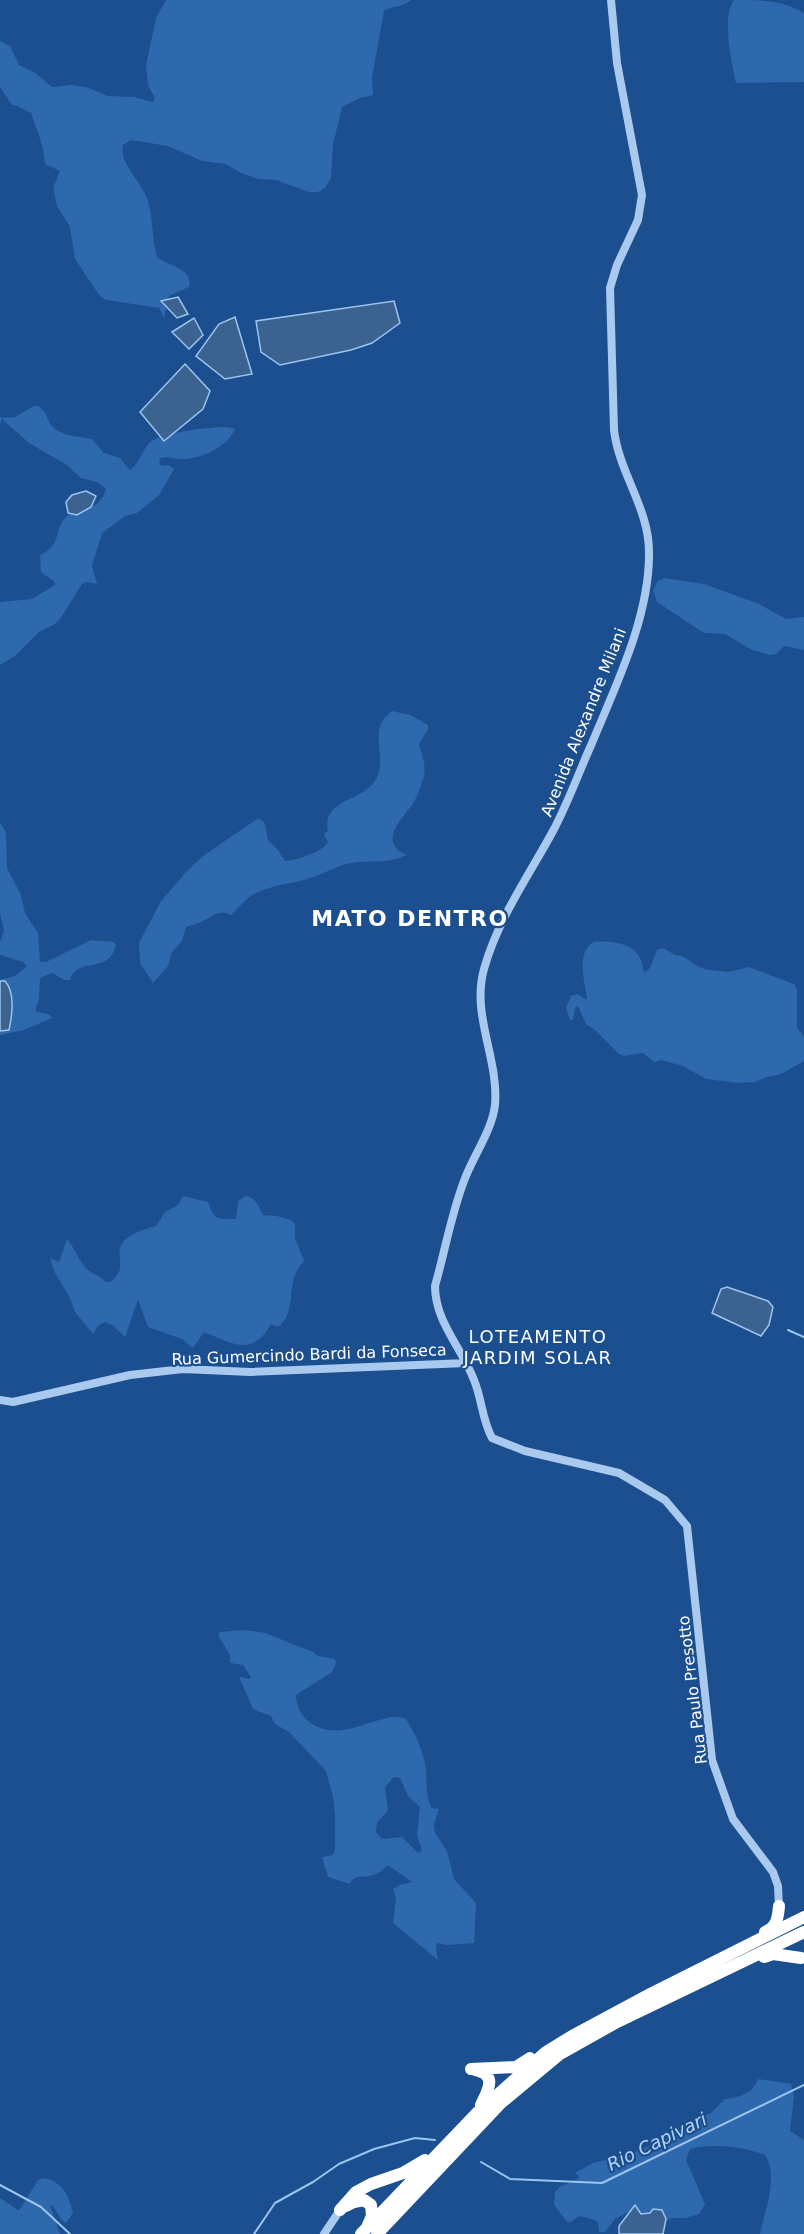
<svg xmlns="http://www.w3.org/2000/svg" width="804" height="2234" viewBox="0 0 804 2234" font-family="'DejaVu Sans',sans-serif">
<style>
.green{fill:#2e69ad;fill-rule:evenodd}
.water{fill:#3c6290;stroke:#9cc4f0;stroke-width:1.5}
.lines{fill:none;stroke-linecap:round;stroke-linejoin:round}
.stream{stroke:#9cc4f0;stroke-width:2}
.minor{stroke:#a9c9ee;stroke-width:8}
.highway{stroke:#fff;stroke-width:12}
.labels{text-anchor:middle;stroke-width:4.5;stroke-linejoin:round;paint-order:stroke}
.street-label{font-size:16px;fill:#fff;stroke:#1b4f8f}
.neighbourhood-label{font-size:18px;letter-spacing:1.5px;fill:#fff;stroke:#1b4f8f}
.water-label{font-size:18px;font-style:italic;fill:#b5d3f5;stroke:#1b4f8f}
.district-label{font-size:22px;font-weight:bold;letter-spacing:1.5px;fill:#fff;stroke:#1b4f8f}
</style>
<rect width="100%" height="100%" fill="#1b4f8f"/>
<!-- green -->
<path class="green" d="M166,0H411C403,8 392,5 384,11L372,78L373,95L360,98L342,107L333,145L331,178L325,188L318,192H309L276,180L258,179L241,173L226,164L202,161L168,146L131,140L123,145C119,163 139,179 146,196C154,215 151,237 157,257C167,266 194,268 189,287L169,296L164,318L159,308L106,300L99,295L75,259L70,227L57,206L54,192V186L60,171L45,164C44,146 37,130 31,113L17,106L12,105L0,87V41L10,46L19,65L34,72L52,87L72,85L89,88L108,96L134,97L153,102L155,98L148,85L146,65L156,18Z
M734,0C759,0 784,0 804,13V82L736,83C732,64 721,16 734,0Z
M34,406H38L45,412L50,424L56,430L67,435L92,439L104,453L120,458L130,470C141,463 142,447 153,440C162,433 228,423 235,429C228,447 198,461 179,459C172,458 168,456 161,458L159,461L161,466L169,465L174,469L159,495L137,513L125,516L102,533L92,566L97,584L87,582L82,584L60,619L55,624L39,632L15,656L0,665V602L32,599L55,585V582L41,572L40,555C63,544 53,531 65,518C80,503 98,515 106,489L97,482L81,478L67,465L29,443L2,419L0,425V416L1,418L15,417Z
M665,578L704,584L759,604L786,619L804,617V650L784,646L776,654L770,655L752,650L725,634L704,633L657,602L653,590L658,581Z
M392,711L410,715L428,725V729L419,744C422,755 426,764 424,776C422,784 418,794 414,802C405,816 375,842 407,855C390,863 375,861 357,862C339,864 329,872 313,877C295,884 267,885 251,896C244,901 237,909 231,915C219,908 212,917 201,922C197,924 191,925 186,927L182,941L172,952L168,966L153,983L140,963L139,943L161,901L186,872L203,856L257,819L262,820L265,824L268,840L278,850L285,861C296,860 323,852 328,842L324,834L328,831C321,800 362,801 375,781C386,764 375,742 380,726C382,720 387,715 392,711Z
M0,823L6,832L7,868L21,895L25,913L38,933L40,962H46L91,940L114,942L116,945C108,976 79,955 70,980H65L52,973L40,978L39,999L35,1011L50,1015L52,1018L24,1030L0,1035V980L15,976L27,966L23,962L0,955V942L4,931L0,913Z
M594,942C616,940 642,945 643,970L645,972L650,968L657,950L663,948L675,955L682,956L699,967L709,970L729,972L749,967L794,984L797,990V1027L804,1037V1061L781,1074L767,1077L755,1082L739,1083L706,1079L683,1066L661,1060L654,1062L643,1053L624,1056L619,1054L594,1029L586,1024L578,1006L575,1008L573,1020H570L566,1008L571,996L578,994L585,999H587C585,981 575,953 594,942Z
M183,1196L208,1202C215,1221 217,1219 236,1219L238,1201L246,1196C256,1198 259,1207 263,1215L277,1216L291,1220L295,1224V1238L304,1261C301,1265 297,1269 296,1273C288,1290 295,1315 278,1327L271,1324C252,1358 232,1343 204,1332L193,1348L182,1339L148,1327L138,1300L125,1337L112,1325L105,1322L99,1325L93,1334L75,1312L70,1298L54,1271L50,1258L59,1262L67,1239C75,1248 78,1260 86,1268C93,1275 100,1275 106,1282H110C138,1263 92,1243 156,1226L165,1212L178,1205Z
M245,1630L265,1633L313,1652L318,1656L335,1659L336,1663L332,1672L296,1695C296,1704 300,1714 307,1720C339,1749 385,1707 406,1719C416,1735 423,1750 426,1769C427,1783 425,1796 432,1808L439,1809L434,1824L435,1833L447,1851L454,1879L476,1903L474,1943L447,1945L437,1943L436,1948L438,1960L393,1923L396,1898L393,1889L400,1885L412,1882L388,1865C384,1868 381,1872 376,1874C366,1879 354,1873 350,1884L328,1877L322,1857L333,1855L335,1849V1815L333,1797L326,1771L289,1732L275,1724L271,1716L253,1709L239,1677L250,1679L251,1677L243,1665L230,1663V1655L218,1635L220,1632ZM394,1777L400,1778L408,1796L420,1807L417,1835L422,1851L418,1853L402,1837L382,1839L376,1832L377,1822L388,1811L385,1787Z
M758,2079L791,2084L794,2096L790,2131L804,2140V2234H760C765,2210 779,2177 765,2155C742,2147 714,2143 690,2149L686,2160L705,2204L699,2214L686,2218H672L661,2223L628,2212L615,2219L605,2232H599L598,2222L589,2218L579,2216L571,2222H567L554,2205L555,2192L561,2186L578,2179L579,2176L575,2173L593,2163L624,2156L655,2144L690,2121L711,2113L725,2099L738,2097L750,2091L756,2084Z
M44,2178C63,2182 69,2196 73,2213L66,2223C58,2219 57,2208 50,2205L60,2234H0V2198L18,2210L20,2209L38,2180Z"/>
<!-- water -->
<path class="water" d="M178,297L188,314L177,318L161,301Z
M394,301L400,323L372,343L351,350L280,365L261,352L256,321Z
M235,317L252,374L225,379L196,356L219,324Z
M194,318L203,335L189,349L172,332Z
M185,364L210,391L203,409L164,441L140,412Z
M86,491L96,496L91,507L77,515L68,513L66,502L72,495Z
M0,981H5C15,992 12,1016 9,1030L0,1031Z
M727,1287L768,1301L773,1307L769,1325L761,1336L712,1313L721,1289Z
M635,2205L641,2214L650,2213L653,2209L662,2210L666,2219L663,2234H619V2226Z"/>
<g class="lines">
<!-- stream -->
<path class="stream" d="M788,1330L804,1337
M481,2162L510,2179L602,2183L804,2085
M0,2185L41,2207L70,2234
M254,2234L275,2203L313,2182L339,2164L374,2149L415,2138L435,2140"/>
<!-- minor -->
<path class="minor" d="M611,0L617,63L642,195L638,220L617,265L610,288L614,430C619,473 649,508 649,552C650,616 616,685 592,743C579,772 568,803 553,831C528,877 498,919 484,969C471,1015 499,1059 495,1105C492,1131 473,1156 464,1181C451,1215 445,1251 435,1286C435,1322 462,1348 474,1380C482,1399 482,1420 492,1438L525,1451L619,1473L665,1500L687,1526L712,1760L733,1819L773,1872L778,1886L779,1906
M0,1400L13,1402L130,1375L183,1369L250,1372L466,1363
M324,2234L340,2210"/>
<!-- highway -->
<path class="highway" d="M765,1932C777,1927 778,1918 779,1906
M764,1957L773,1954L801,1958
M471,2069L516,2067L530,2058
M475,2070C498,2075 488,2090 481,2105
M346,2206L354,2202L364,2200L371,2205L372,2216L368,2225
M340,2210L356,2192L371,2184L403,2173L425,2160
M361,2234L478,2112L546,2052L572,2036L652,1993L804,1917
M377,2234L501,2103L560,2054L617,2022L804,1932"/>
</g>
<g class="labels">
<!-- street labels -->
<g class="street-label">
<text transform="translate(583 722) rotate(-68)" y="6">Avenida Alexandre Milani</text>
<text transform="translate(309 1354) rotate(-2)" y="6">Rua Gumercindo Bardi da Fonseca</text>
<text transform="translate(692 1690) rotate(-97)" y="6">Rua Paulo Presotto</text>
</g>
<!-- neighbourhood labels -->
<g class="neighbourhood-label">
<text x="538" y="1343">LOTEAMENTO<tspan x="538" dy="21">JARDIM SOLAR</tspan></text>
</g>
<!-- water labels -->
<g class="water-label">
<text transform="translate(657 2142) rotate(-26)" y="6">Rio Capivari</text>
</g>
<!-- district labels -->
<g class="district-label">
<text x="410" y="926">MATO DENTRO</text>
</g>
</g>
</svg>
